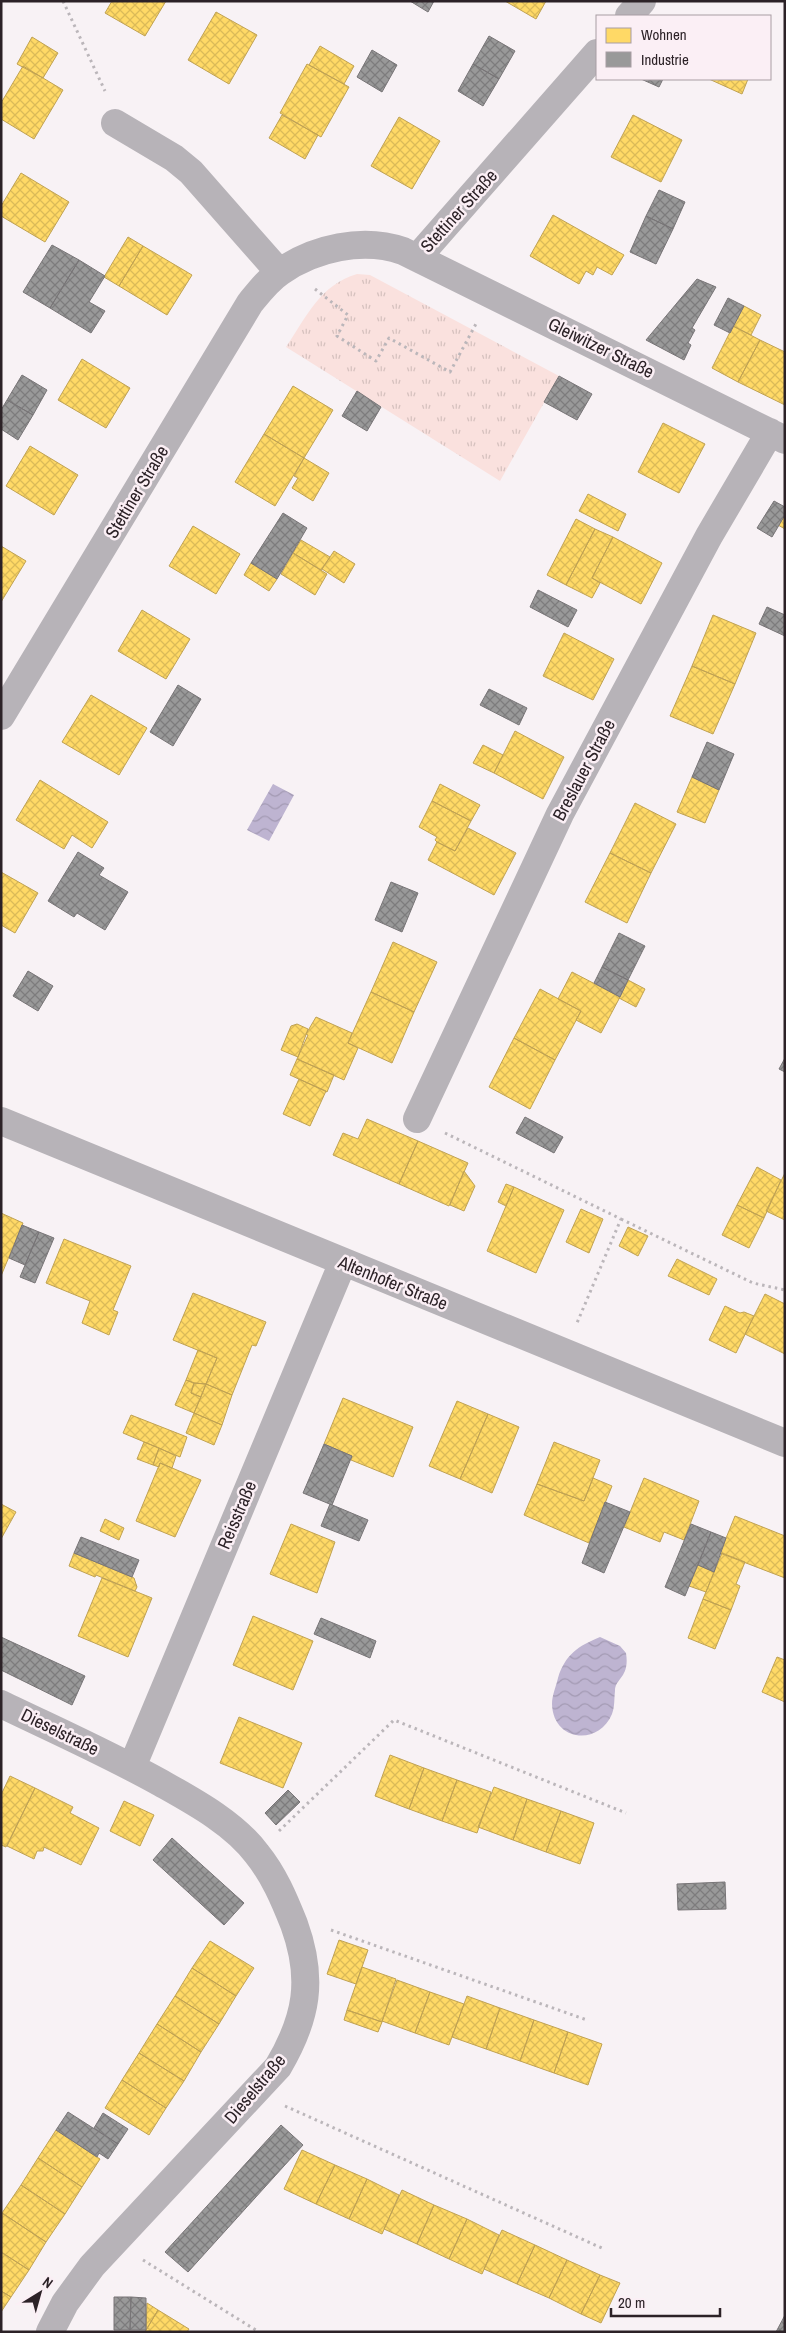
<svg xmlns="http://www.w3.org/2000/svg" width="786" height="2333" viewBox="0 0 786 2333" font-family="'Archivo Narrow',sans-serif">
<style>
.park{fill:url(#park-tufts)}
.water{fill:url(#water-waves)}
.homes{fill:url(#homes-cross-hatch);stroke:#c0a253}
.industry{fill:url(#industry-cross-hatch);stroke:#787577}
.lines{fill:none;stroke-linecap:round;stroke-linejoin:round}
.path{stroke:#bbb6ba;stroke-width:3;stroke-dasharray:2.5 4;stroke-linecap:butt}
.minor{stroke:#b7b3b8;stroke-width:28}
.labels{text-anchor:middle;stroke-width:5;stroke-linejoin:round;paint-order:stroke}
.street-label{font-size:18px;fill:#2c2227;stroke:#fbeff5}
</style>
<defs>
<pattern id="park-tufts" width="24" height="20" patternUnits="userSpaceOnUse" patternTransform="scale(1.25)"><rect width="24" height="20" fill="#fae1de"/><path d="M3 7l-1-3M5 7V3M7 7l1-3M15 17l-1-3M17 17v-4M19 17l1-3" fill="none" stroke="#d6c1be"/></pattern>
<pattern id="water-waves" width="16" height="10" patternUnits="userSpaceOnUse" patternTransform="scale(1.25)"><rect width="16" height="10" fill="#beb4d1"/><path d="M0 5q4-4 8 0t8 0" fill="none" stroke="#a39ab3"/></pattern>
<pattern id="homes-cross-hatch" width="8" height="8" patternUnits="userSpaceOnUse" patternTransform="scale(1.25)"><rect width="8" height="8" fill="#ffd966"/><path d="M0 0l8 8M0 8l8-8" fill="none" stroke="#dbba58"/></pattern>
<pattern id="industry-cross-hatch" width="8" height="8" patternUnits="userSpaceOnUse" patternTransform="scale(1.25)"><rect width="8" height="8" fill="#999"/><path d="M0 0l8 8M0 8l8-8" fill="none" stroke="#7d7c7d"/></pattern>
</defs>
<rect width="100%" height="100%" fill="#f8f2f5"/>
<!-- park -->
<path class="park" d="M357,274L370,275L559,376L500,481L286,347C307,316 320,285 357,274Z"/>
<!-- water -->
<path class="water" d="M273,784L294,795L269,841L247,830Z
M600,1637L620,1646L626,1653C630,1678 615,1678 615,1691C614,1699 615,1706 612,1714C598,1747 553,1741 552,1704C552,1695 556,1687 558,1678C565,1655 578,1646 600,1637Z"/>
<!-- homes -->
<path class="homes" d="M112,1H166L145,36L105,13Z
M505,1H546L536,19Z
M216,12L257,35L229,84L188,60Z
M32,37L58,53L43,78L17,64Z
M320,46L354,66L344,84L309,65Z
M307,64L349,87L321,137L280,113Z
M23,66L63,90L34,139L1,119V103Z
M709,79H748L742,94Z
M282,115L318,135L305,159L269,138Z
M633,115L682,140L661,182L611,157Z
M399,117L440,141L412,189L371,166Z
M21,173L69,202L45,242L1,216V206Z
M553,215L624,255L612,275L597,267L593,275L586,271L579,284L530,256Z
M128,237L143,246L119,286L104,277Z
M143,246L192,275L167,315L119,286Z
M744,306L761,315L751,335L733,326Z
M733,326L760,340L738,382L712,368Z
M760,340L785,352V405L738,382Z
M82,359L130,388L106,428L58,400Z
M293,386L333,410L304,458L264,434Z
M663,423L705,444L679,493L638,472Z
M264,434L304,458L275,506L235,482Z
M30,446L78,475L54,515L6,486Z
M304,458L329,473L313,501L292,488L298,478L294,476Z
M588,494L626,514L618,531L579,511Z
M785,515V529L778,525Z
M576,519L595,529L566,585L547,575Z
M193,526L240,554L216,594L169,566Z
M595,529L613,537L592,578L600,583L592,598L566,585Z
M613,537L662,563L641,604L592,578Z
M301,540L330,557L321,570L293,553Z
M1,546L26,561L1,602Z
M334,551L355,564L344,583L322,569Z
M293,553L327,574L315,595L281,574Z
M251,563L277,579L269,591L244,575Z
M142,610L190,639L166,679L118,651Z
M713,615L756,633L735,684L692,666Z
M564,633L614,659L593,700L543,676Z
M692,666L735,684L713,734L670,716Z
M91,695L147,728L119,775L62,742Z
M515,731L564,757L543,799L494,773Z
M483,745L503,755L494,773L473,763Z
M692,777L719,790L705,823L677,812Z
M40,780L108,822L92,848L72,835L64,849L16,820Z
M440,784L480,805L471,821L432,801Z
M432,801L471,821L455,851L437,842L435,840L437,837L419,827Z
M635,803L676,824L651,873L610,853Z
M468,828L516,853L494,895L428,860L437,842L455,851Z
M610,853L651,873L627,923L585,902Z
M1,872L38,893L15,933L1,925Z
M393,942L437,962L414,1012L371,992Z
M572,972L620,997L601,1033L576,1020L581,1011L558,999Z
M628,980L645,989L636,1007L619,998Z
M540,989L581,1011L555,1060L514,1038Z
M371,992L414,1012L392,1063L348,1043Z
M316,1017L352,1033L348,1043L358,1048L344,1080L297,1059L308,1035L306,1034Z
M297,1024L308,1029L298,1057L281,1050L291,1026Z
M514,1038L555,1060L530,1109L489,1087Z
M297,1059L334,1075L327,1092L290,1075Z
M299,1079L326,1091L310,1126L283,1114Z
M367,1119L418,1141L399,1184L333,1155L343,1133L358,1139Z
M418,1141L468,1163L449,1206L399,1184Z
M757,1167L781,1180L764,1218L737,1205Z
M464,1171L475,1186L464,1211L450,1205Z
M785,1173V1220L766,1211Z
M506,1184L514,1187L506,1206L498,1202Z
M514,1187L564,1210L536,1273L487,1251Z
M737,1205L764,1218L749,1248L722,1235Z
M581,1209L603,1219L589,1253L566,1242Z
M1,1213L23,1223L1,1276Z
M628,1227L648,1236L638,1256L619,1246Z
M64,1239L131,1266L113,1310L118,1312L109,1335L82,1323L90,1301L46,1283Z
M677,1259L717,1279L709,1295L668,1276Z
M193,1293L266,1322L256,1346L252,1345L232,1395L206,1384L217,1358L173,1340Z
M765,1294L785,1304V1354L745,1334Z
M725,1306L740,1313L744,1312L754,1316L736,1353L709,1340Z
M198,1350L217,1358L206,1384L194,1383L186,1380Z
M186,1380L194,1383L191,1393L201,1397L194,1413L175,1405Z
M194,1383L206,1384L201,1397L191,1393Z
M206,1384L232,1395L222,1425L194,1413Z
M343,1398L413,1427L393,1477L351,1460L352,1456L324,1444Z
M457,1401L488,1414L460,1479L429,1466Z
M194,1413L222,1425L214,1445L186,1433Z
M488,1414L519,1427L492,1493L460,1479Z
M131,1415L187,1437L180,1457L123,1433Z
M144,1442L159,1448L153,1465L137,1459Z
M554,1442L600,1460L584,1501L537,1484Z
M159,1448L176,1456L172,1468L160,1463L159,1467L153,1465Z
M160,1463L201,1480L175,1537L136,1521Z
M593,1478L612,1486L589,1543L524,1515L537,1484L584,1501Z
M644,1478L699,1501L684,1540L664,1532L660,1542L624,1527Z
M1,1504L16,1512L1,1539Z
M735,1516L785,1536V1578L720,1553Z
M105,1519L124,1528L119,1540L100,1531Z
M291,1524L335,1542L317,1593L270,1574Z
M74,1553L134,1578L137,1587L135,1591L96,1575L95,1577L69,1566Z
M722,1553L745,1562L736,1584L740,1586L731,1610L703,1599Z
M698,1565L714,1572L706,1592L689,1586Z
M102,1578L152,1598L128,1657L78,1636Z
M703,1599L731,1610L715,1649L688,1638Z
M253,1616L313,1641L293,1690L233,1665Z
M777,1657L785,1660V1702L762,1692Z
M239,1717L302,1743L283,1788L220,1763Z
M390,1755L424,1768L409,1809L375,1796Z
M424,1768L457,1780L442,1821L409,1809Z
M10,1776L35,1788L6,1847L1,1845V1795Z
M457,1780L491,1792L477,1833L442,1821Z
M494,1787L527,1799L513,1840L478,1827Z
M35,1788L73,1807L70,1813L99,1828L81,1865L44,1847L43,1851H37L34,1859L7,1846Z
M527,1799L561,1811L546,1852L513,1840Z
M124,1801L154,1815L140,1846L110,1831Z
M561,1811L594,1823L580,1864L546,1852Z
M339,1940L368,1950L356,1984L327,1974Z
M210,1941L254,1968L236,1996L192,1968Z
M362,1967L396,1979L382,2022L347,2010Z
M192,1968L236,1996L219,2024L175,1996Z
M397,1980L430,1992L415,2033L382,2021Z
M430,1992L464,2004L449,2045L415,2033Z
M175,1996L219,2024L201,2052L157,2024Z
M467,1996L500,2008L486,2049L452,2037Z
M500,2008L534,2020L520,2061L486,2049Z
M347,2010L382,2022L378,2032L344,2020Z
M534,2020L568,2032L554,2073L520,2061Z
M157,2024L201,2052L184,2081L139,2053Z
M568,2032L602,2044L588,2085L554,2073Z
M139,2053L184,2081L166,2108L122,2080Z
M122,2080L166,2108L149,2135L105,2108Z
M56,2130L100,2159L82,2187L38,2158Z
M302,2150L335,2165L316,2204L284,2189Z
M38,2158L82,2187L65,2214L21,2185Z
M335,2165L367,2179L349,2219L316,2204Z
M367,2179L399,2195L382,2234L349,2219Z
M21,2185L65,2214L46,2242L2,2213Z
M402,2190L434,2205L417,2244L384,2229Z
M434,2205L467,2219L449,2259L417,2244Z
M2,2213L46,2242L29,2270L1,2252Z
M467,2219L499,2235L482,2274L449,2259Z
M502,2230L535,2245L517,2284L484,2269Z
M535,2245L567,2260L549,2298L517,2284Z
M1,2252L29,2270L11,2297L1,2291Z
M567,2260L600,2275L581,2314L549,2298Z
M600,2275L620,2283L601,2323L581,2314Z
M1,2291L11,2297L1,2312Z
M147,2303L158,2310L146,2330Z
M158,2310L189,2329L187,2332H145Z"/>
<!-- industry -->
<path class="industry" d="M410,1H434L428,12Z
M489,36L515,51L499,79L473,64Z
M372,50L397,65L382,92L357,77Z
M473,64L499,79L483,106L458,91Z
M641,79H663L659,87Z
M659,190L685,202L673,229L646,216Z
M646,216L673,229L656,264L630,252Z
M52,245L79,260L50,308L23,292Z
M79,260L105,276L89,302L105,311L91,333L50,308Z
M697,279L716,287L692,328L695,330L688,343L691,345L684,360L646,340Z
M728,298L744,306L730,333L714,325Z
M22,375L47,390L33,415L7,400Z
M559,376L592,394L577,420L544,402Z
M357,391L381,407L367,431L342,416Z
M7,400L33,415L18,440L1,429V410Z
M774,501L785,507V515L772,537L757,528Z
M283,513L307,528L277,579L251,563Z
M538,590L577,610L568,627L530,607Z
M767,607L785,615V636L759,624Z
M178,685L201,699L173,746L150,732Z
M489,689L527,708L519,725L480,705Z
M707,742L734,754L719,790L692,777Z
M78,852L104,868L99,875L128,892L105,930L77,913L74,917L48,901Z
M391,882L418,893L402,932L375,920Z
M619,933L645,946L628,980L602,967Z
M602,967L628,980L620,997L594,983Z
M28,971L53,986L38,1011L13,996Z
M785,1058V1072L779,1069Z
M525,1117L563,1137L554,1153L516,1133Z
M22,1225L39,1232L25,1265L9,1258Z
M39,1232L54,1238L35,1283L20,1277Z
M324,1444L352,1456L332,1505L303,1493Z
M605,1502L630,1512L604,1573L582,1563Z
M330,1504L368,1520L359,1541L321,1526Z
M691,1524L711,1532L685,1596L665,1587Z
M711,1532L726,1538L714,1572L698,1565Z
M81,1537L139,1560L132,1577L74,1553Z
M321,1618L376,1641L370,1658L314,1634Z
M1,1637L85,1676L72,1705L1,1670Z
M288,1790L300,1802L276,1825L265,1813Z
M172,1838L244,1903L224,1925L153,1860Z
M725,1882L726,1909L678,1910L677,1884Z
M68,2112L118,2144L108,2159L99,2153L97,2157L56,2130Z
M103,2113L128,2129L118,2144L94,2128Z
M281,2125L303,2145L188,2272L165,2252Z
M114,2297H131L130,2330H114Z
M131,2297L146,2298V2330H130Z
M785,2315V2332H776Z"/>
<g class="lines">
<!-- path -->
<path class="path" d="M63,1L105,91
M315,289L348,315L337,336L376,361L389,338L450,372L477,322
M445,1133L621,1219L577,1323
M621,1219L753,1283L785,1290
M279,1831L394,1720L626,1813
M331,1930L587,2020
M285,2106L604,2249
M143,2260L259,2332"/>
<!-- minor -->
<path class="minor" d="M629,16L642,1
M115,123L174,158L191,172L279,272
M417,258L597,53
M1,716L250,303C259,292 268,280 280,272C314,248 363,237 403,251L785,440
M417,1119L560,814L709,536L770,432
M1,1121L785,1443
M1,1704C55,1730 109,1754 161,1783C193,1801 234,1823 257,1854C274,1875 284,1899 294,1924C314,1979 307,2018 278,2067L92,2266L65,2303L50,2332
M132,1767L343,1262"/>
</g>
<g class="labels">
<!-- street labels -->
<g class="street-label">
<text transform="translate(459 211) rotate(-48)" y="6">Stettiner Straße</text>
<text transform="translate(601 348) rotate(26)" y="6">Gleiwitzer Straße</text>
<text transform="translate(137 492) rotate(-59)" y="6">Stettiner Straße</text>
<text transform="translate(584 770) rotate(-62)" y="6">Breslauer Straße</text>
<text transform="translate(393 1283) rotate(22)" y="6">Altenhofer Straße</text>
<text transform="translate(237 1515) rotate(-67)" y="6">Reisstraße</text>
<text transform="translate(60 1732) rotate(26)" y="6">Dieselstraße</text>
<text transform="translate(255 2089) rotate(-50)" y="6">Dieselstraße</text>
</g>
</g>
<!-- border -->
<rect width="786" height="2333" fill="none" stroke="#2c2227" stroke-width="5"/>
<!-- legend -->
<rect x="596" y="15" width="175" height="65" fill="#fbeff5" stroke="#a89da3"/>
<rect x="606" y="28" width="25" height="15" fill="#ffd966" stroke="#a89da3"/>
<text x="641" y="40" font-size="15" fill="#2c2227">Wohnen</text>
<rect x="606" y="52" width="25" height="15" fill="#999999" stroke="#a89da3"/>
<text x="641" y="65" font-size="15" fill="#2c2227">Industrie</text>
<!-- north arrow -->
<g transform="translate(40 2293) rotate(37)" stroke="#fbeff5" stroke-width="4" paint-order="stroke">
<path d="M0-4L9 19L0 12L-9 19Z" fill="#2c2227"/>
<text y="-8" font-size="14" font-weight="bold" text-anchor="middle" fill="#2c2227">N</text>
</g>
<!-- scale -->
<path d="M611 2308v8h109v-8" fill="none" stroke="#2c2227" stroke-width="2.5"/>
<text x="618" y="2308" font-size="15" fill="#2c2227" stroke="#fbeff5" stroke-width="4" paint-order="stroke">20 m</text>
</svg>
